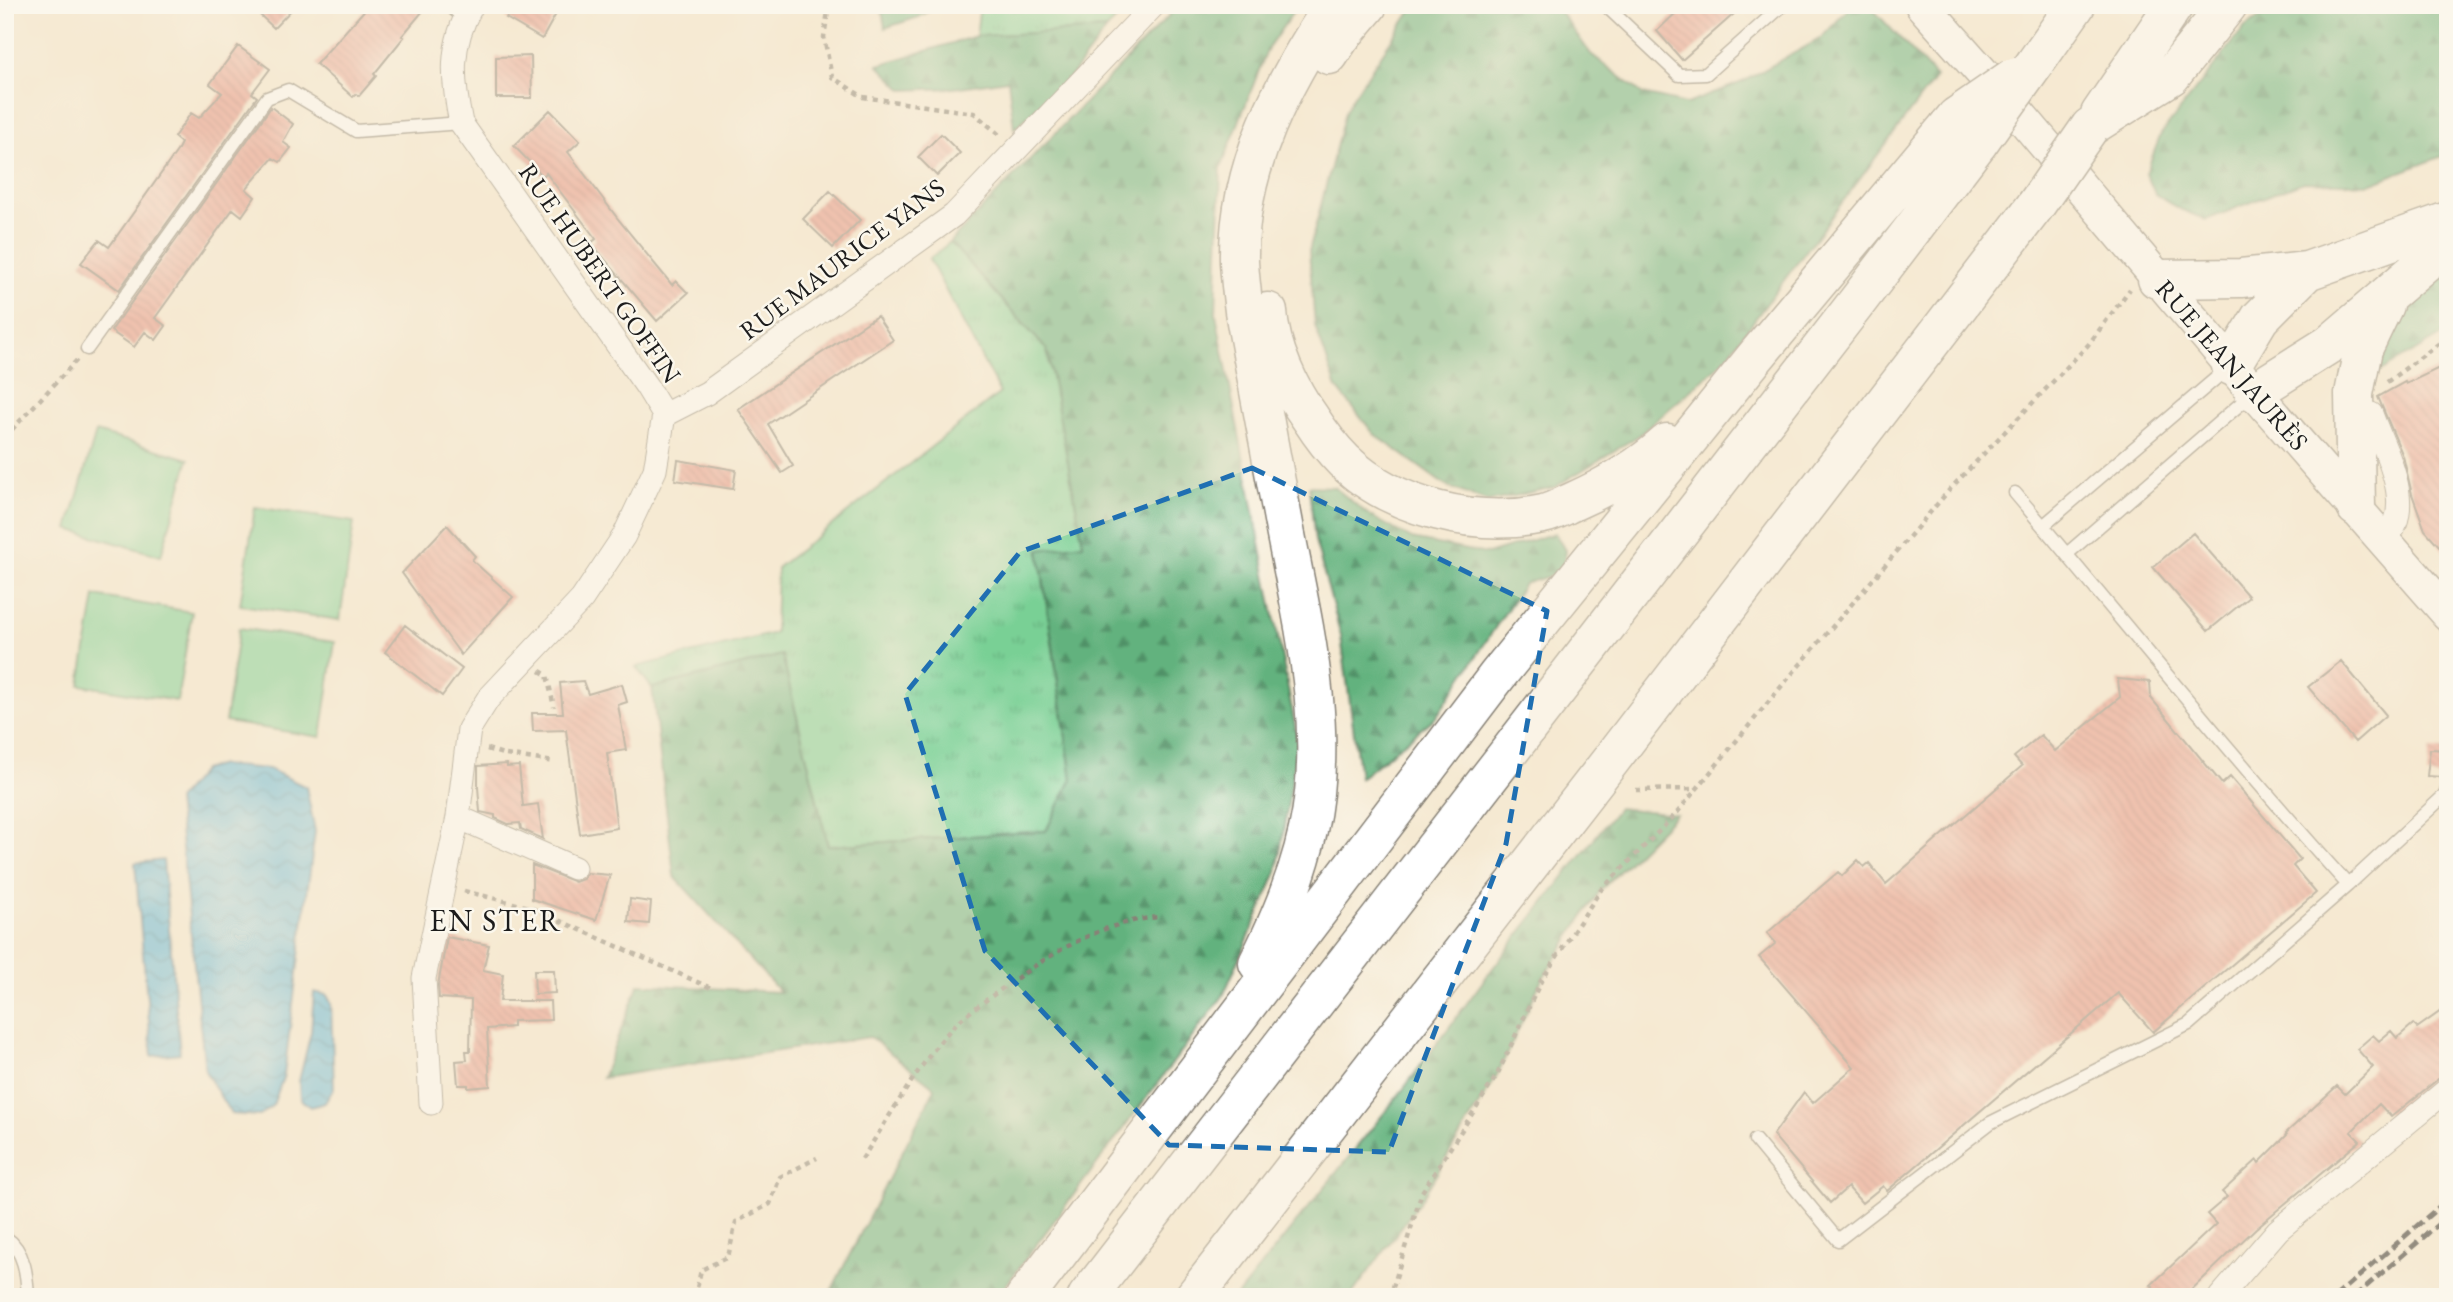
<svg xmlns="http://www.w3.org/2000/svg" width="2453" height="1302" viewBox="0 0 2453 1302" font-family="'EB Garamond',serif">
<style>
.grass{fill:url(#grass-tufts);stroke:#4a7658;stroke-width:2}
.forest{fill:url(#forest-firs);stroke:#3f674d;stroke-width:2}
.park{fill:#79d095;stroke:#4a7658;stroke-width:2}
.water{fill:url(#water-waves);stroke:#3d6a7c;stroke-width:2}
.building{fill:url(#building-back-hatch)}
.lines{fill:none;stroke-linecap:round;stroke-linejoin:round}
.service-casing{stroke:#888277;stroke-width:15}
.minor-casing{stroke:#888277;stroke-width:25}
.secondary-casing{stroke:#888277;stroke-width:36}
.motorway-casing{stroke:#888277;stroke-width:41}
.path{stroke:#888277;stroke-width:4.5;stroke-dasharray:5 5;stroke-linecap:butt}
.service{stroke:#fff;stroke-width:12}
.minor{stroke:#fff;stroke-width:23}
.secondary{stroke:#fff;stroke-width:33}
.motorway{stroke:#fff;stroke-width:38}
.rail{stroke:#1c1c1c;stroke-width:5;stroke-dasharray:10 5;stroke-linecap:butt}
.motorway-bridge-casing{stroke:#888277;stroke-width:41;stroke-linecap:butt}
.motorway-bridge{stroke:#fff;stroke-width:38}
.marked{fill:none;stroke:#1f6fb2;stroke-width:5;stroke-dasharray:14 9;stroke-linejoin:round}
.labels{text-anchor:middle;stroke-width:5;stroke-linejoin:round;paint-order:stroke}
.street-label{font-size:26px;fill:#1c1c1c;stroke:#fbf7ec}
.quarter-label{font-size:30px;letter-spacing:2px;fill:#1c1c1c;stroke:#fbf7ec}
</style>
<defs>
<pattern id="grass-tufts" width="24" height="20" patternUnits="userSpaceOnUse" patternTransform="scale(1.75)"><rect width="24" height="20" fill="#79d095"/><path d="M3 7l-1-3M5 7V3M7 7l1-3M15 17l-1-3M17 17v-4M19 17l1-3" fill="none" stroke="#68b280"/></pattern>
<pattern id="forest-firs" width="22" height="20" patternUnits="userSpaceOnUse" patternTransform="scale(1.75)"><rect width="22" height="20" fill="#62b27e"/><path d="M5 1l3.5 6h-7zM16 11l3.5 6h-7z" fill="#509066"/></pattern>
<pattern id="water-waves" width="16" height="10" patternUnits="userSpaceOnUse" patternTransform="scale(1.75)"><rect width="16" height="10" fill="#5eb7db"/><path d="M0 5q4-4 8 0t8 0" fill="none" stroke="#4d94b1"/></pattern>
<pattern id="building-back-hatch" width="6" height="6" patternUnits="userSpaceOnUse" patternTransform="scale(1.75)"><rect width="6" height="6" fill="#e79284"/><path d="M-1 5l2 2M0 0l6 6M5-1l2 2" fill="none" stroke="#ba766b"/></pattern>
</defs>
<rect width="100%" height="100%" fill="#fbf7ec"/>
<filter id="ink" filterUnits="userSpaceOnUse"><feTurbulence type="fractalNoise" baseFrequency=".0143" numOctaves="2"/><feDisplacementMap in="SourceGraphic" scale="14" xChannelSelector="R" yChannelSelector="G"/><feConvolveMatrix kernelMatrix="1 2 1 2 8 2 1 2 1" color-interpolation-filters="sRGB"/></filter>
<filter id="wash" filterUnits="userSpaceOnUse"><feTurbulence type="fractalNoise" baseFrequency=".00686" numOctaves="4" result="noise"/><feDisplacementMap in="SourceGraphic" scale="28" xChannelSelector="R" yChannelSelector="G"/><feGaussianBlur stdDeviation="1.57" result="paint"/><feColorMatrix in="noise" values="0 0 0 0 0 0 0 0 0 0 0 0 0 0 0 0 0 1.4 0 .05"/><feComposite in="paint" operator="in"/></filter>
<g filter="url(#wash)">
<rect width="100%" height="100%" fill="#f5e9d2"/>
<!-- grass -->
<path class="grass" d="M980,5H1131L1107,29L976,36Z
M950,242L1047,350L1084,544L1039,551L1072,779L1046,831L828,846L782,655L652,688L636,667L775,633L777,568L1000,393L929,259Z"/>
<!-- forest -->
<path class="forest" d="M881,5H940L919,17L885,28Z
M1179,5H1298L1267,50L1221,168L1216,314L1298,741L1277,872L1223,996L997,1297L978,1291L972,1297H828L935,1088L870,1037L602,1078L639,984L780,992L674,876L652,688L782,655L828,846L1046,831L1072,779L1039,550L1083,544L1047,350L950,242Z
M1415,5H1555L1591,54L1643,94L1687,104L1742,82L1821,38L1852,5H1869L1936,77L1723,362L1638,436L1555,487L1488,502L1446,486L1374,434L1337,388L1315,326L1309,251L1345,112L1352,98Z
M2279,5H2448V154L2370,184L2303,182L2206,220L2180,209L2155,194L2146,173L2161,134L2245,27Z
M1107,29L1067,81L1014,129L1008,80L954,88L903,90L878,65L976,36Z
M2448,269V332L2377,373L2406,303Z
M1309,486L1334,487L1369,515L1412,539L1487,554L1555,533L1566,552L1562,572L1524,584L1436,717L1360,778L1341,636L1315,540Z
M1618,808L1676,814L1600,891L1541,981L1497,1075L1419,1203L1350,1297H1236L1402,1091L1492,969Z"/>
<!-- park -->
<path class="park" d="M96,432L189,459L161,556L68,529Z
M255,507L354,522L340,620L240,605Z
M95,596L192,612L177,701L80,685Z
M239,628L335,642L321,737L225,722Z"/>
<!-- water -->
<path class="water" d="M221,765L269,769L306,787L315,831L284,1075L273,1105L260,1116L231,1114L205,1071L177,800L203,770Z
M163,860L180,1053L152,1056L135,863Z
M314,992L327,995L331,1003L334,1088L325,1103L311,1107L300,1099L299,1081L311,1032Z"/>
<g id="blocks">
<!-- building -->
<path class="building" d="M269,5H296L274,28L260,15Z
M369,5H428L402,36L404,37L374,74L376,76L359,96L356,94L353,97L316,64Z
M514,5H561L542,39L506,18Z
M1684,5H1744L1682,60L1657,31Z
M238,46L270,69L252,93L257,97L119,290L81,263L99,240L109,247L177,151L181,143L174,137L191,113L199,118L222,93L210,84Z
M531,56L532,98H496V57Z
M271,107L293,124L283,142L291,148L280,162L273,158L246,189L255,197L242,216L233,209L155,318L166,326L156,340L145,332L134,347L111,331Z
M550,110L580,141L568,152L618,219L672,285L676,281L688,293L657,321L591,243L596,239L546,173L543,176L514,146Z
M941,134L960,153L937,176L918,157Z
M830,191L860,220L833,248L803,219Z
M877,316L893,340L768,424L793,466L782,473L738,409Z
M2439,368L2448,384V556L2425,530L2412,494L2403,456L2378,397L2405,382L2406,384Z
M678,460L736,470L733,489L675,480Z
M447,525L475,556L472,560L513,597L461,655L402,573Z
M2193,533L2249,597L2208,631L2153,567Z
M405,625L462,669L442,696L385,652Z
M2341,661L2386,715L2355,742L2308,687Z
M2118,679L2150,682L2151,698L2222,784L2230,777L2300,859L2293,866L2316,893L2153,1032L2118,993L1887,1191L1883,1186L1862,1203L1848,1187L1830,1203L1773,1135L1804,1092L1813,1103L1854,1067L1759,957L1776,943L1767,933L1838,872L1842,876L1858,860L1864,867L1869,863L1886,884L2022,766L2014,757L2041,735L2055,751L2120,697Z
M583,681L588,694L622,684L627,702L618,705L626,750L607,753L617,828L580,834L566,730L533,731L532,713H563L560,683Z
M2430,749L2448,750V774L2442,777L2427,776Z
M507,764V767L519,766L523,806L538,804L543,839L521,829L520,823L508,824L495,818V815L480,812L478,787V766Z
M532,865L575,882L583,879L587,873L610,875L596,920L532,899Z
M630,899L651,902L649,924L628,922Z
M447,937L489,945L483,970L503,974L500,1001H550L551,1020L513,1021V1027L487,1029L490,1086L468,1088V1085H458L456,1061L467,1060L466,1051H470L471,1000L439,998L438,985Z
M534,970H554L555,993L535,994Z
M2448,1006V1071L2391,1117L2379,1104L2351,1132L2360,1141L2256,1228L2184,1297H2141L2153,1286L2151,1285L2216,1224L2207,1214L2227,1197L2222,1192L2257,1160L2259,1163L2287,1135L2286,1133L2337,1086L2345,1094L2373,1067L2357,1049L2373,1035L2379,1041L2391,1031L2397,1038L2413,1024L2417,1028Z"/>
</g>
</g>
<g filter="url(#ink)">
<use href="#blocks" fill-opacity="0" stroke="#888277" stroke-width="2"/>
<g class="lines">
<defs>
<path id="service" d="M449,5L464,18
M1605,5L1679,75L1706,74L1783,5
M87,349L267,98L288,90L356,131L461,123
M2015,493C2126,624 2233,758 2348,885
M2043,526L2228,368
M2068,553L2253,393
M1755,1140L1838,1240L1990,1123L2189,1024L2348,885L2446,794L2448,783
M5,1237C25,1250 27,1276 28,1297"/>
<path id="minor" d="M2371,414C2384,450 2418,508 2384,540
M664,415L707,393L954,215L1154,5
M458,817L574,868
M431,1103L424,978L458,817L469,729L488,699L582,599L624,536L655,470L664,415L647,387L461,123C452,80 449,45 472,5
M2220,1297L2278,1230L2448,1089"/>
<path id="secondary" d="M1922,5L2019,114L2254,392L2448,614"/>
<path id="motorway" d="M1329,55L1340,38L1368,5
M2036,62L2076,5
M2100,114L2174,5
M2090,127L2171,76L2228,5
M2157,279L2241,278L2307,271L2448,221
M1268,312C1270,348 1290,390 1311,419C1320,433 1332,449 1344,461C1393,508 1477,528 1543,514C1553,512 1563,506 1572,502C1606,487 1639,468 1667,443
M2231,366L2260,318L2307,271
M2254,392L2330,344L2428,260L2448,249
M2356,507L2354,394L2363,349L2384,305
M1258,963C1279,921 1298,877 1308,830C1330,731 1304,627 1285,530C1271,457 1257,384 1244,311C1242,295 1240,278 1239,262C1237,167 1283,82 1334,5
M1025,1297L1497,676L1756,356L1956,117
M1087,1297L1854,306L1979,142
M1194,1297L1611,760L2036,205"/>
</defs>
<!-- service casing -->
<use href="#service" class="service-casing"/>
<!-- minor casing -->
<use href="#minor" class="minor-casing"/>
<!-- secondary casing -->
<use href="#secondary" class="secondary-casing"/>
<!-- motorway casing -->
<use href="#motorway" class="motorway-casing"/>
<!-- path -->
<path class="path" d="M829,5L824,37L832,77L863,97L974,113L1002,137
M2387,382L2448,337
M5,437L77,360
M540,671L547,675L554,707
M487,749L506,755L555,762
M1636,790L1696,789
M464,891L529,907L711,988
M862,1159C890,1116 916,1069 950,1030C963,1016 981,1004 996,993C1044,958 1099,921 1160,917
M695,1297L701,1270L728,1257L736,1222L770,1204L780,1177L817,1158
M1390,1297L1422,1192L1497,1075L1541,981L1600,891L1676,814L1780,688L1951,488L2088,345L2130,289"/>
<!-- service -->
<use href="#service" class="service"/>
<!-- minor -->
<use href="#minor" class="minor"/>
<!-- secondary -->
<use href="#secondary" class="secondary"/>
<!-- motorway -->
<use href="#motorway" class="motorway"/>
<!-- rail -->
<path class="rail" d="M2335,1297L2448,1199
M2354,1297L2448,1216"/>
<defs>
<path id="motorway-bridge" d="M1956,117L2014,77
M1979,142L2036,62
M2036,205L2090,127"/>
</defs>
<!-- motorway-bridge casing -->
<use href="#motorway-bridge" class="motorway-bridge-casing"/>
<!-- motorway-bridge -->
<use href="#motorway-bridge" class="motorway-bridge"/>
</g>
</g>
<!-- marked area -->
<path d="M0 0H2453V1302H0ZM1252,468L1547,611L1506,844L1389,1152L1169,1145L985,951L905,694L1020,552Z" fill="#f5e9d2" fill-opacity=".55" fill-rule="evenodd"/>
<path class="marked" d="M1252,468L1547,611L1506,844L1389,1152L1169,1145L985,951L905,694L1020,552Z"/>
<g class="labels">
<!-- street labels -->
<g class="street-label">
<text transform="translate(842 259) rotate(-37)" y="9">RUE MAURICE YANS</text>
<text transform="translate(600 273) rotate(55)" y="9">RUE HUBERT GOFFIN</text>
<text transform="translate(2232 365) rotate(49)" y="9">RUE JEAN JAURÈS</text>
</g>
<!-- quarter labels -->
<g class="quarter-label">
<text x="496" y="931">EN STER</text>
</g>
</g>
<!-- margin -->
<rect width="2453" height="1302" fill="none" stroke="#fbf7ec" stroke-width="28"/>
</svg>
